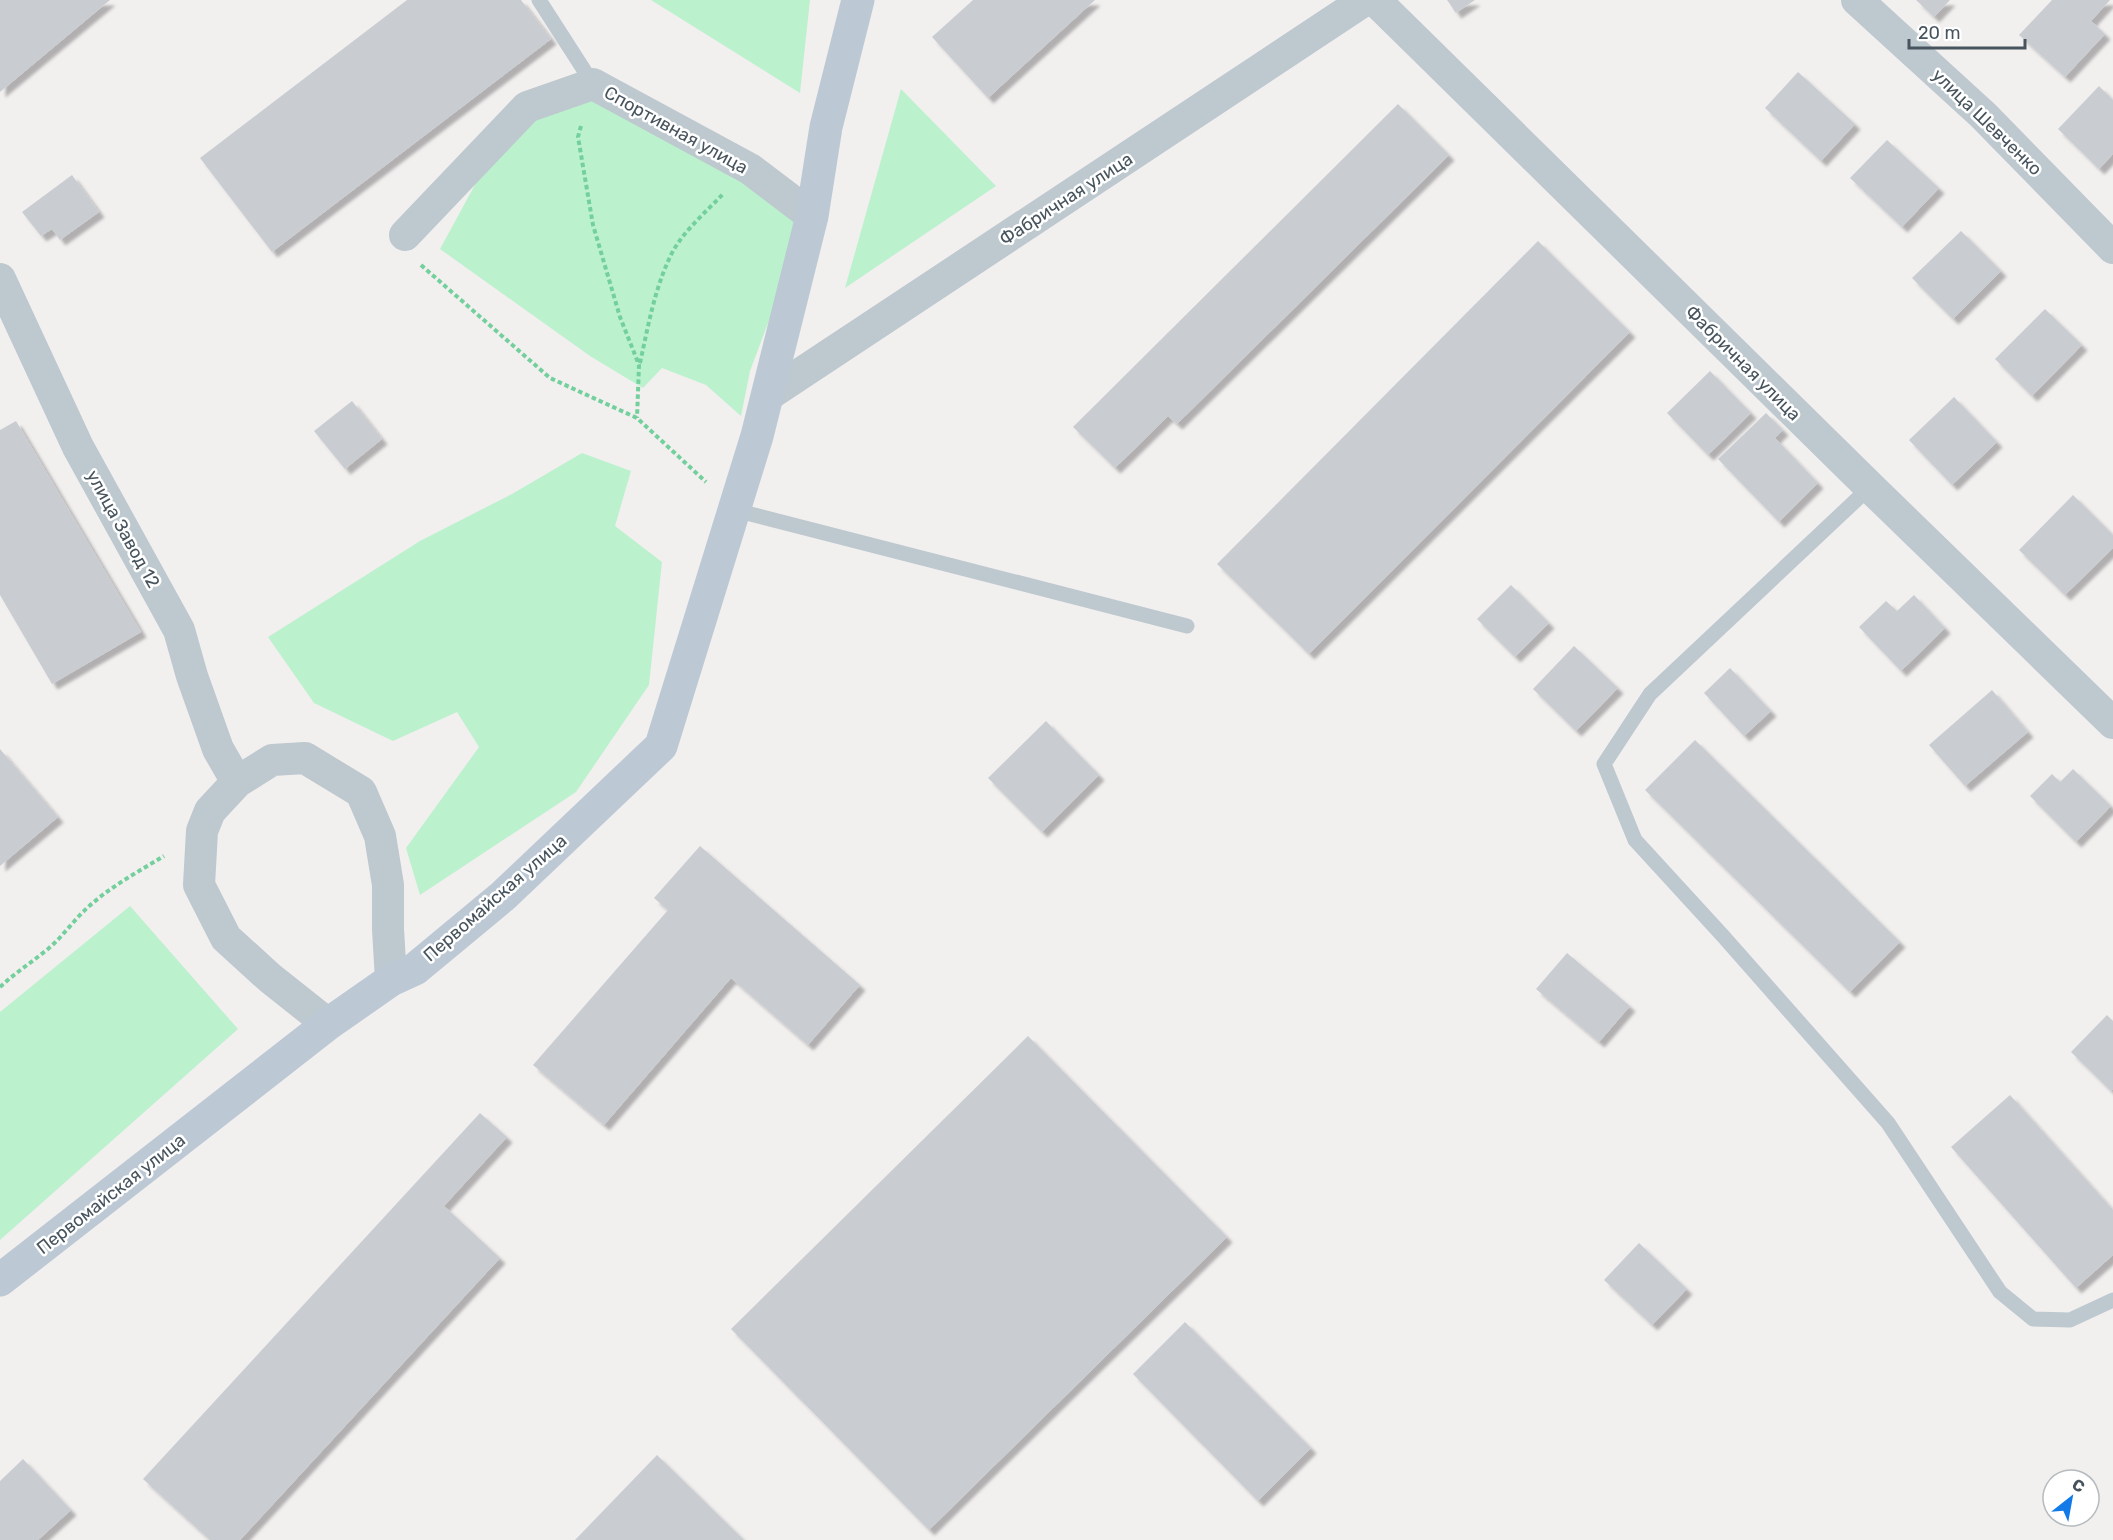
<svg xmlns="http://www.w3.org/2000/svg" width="2113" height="1540" viewBox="0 0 2113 1540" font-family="Rubik,sans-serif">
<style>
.green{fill:#bcf1ce}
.building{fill:#c9cdd2;filter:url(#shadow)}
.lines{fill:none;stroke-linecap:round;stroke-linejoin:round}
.path{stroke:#73d09d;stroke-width:4;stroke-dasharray:4.5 3;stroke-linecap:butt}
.lane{stroke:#bdc8cf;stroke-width:15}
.street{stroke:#bdc8cf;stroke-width:32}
.secondary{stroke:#bcc9d4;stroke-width:33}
.labels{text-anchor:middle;stroke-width:5;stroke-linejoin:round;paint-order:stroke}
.street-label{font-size:18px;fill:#47545d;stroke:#fff}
</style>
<defs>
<filter id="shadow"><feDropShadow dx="5.5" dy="5.5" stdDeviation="1.5" flood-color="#0004"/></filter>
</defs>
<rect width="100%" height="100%" fill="#f2efef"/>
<!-- green -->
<path class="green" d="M651,0H810L800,93Z
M901,89L996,186L845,288Z
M559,93L615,96L799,198L790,243L771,315L750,371L741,416L706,385L662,368L643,388L590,356L440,249L477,181Z
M582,453L631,471L615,526L662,562L649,685L576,792L420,895L406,848L479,747L457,712L393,741L314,703L268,637L420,541L512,494Z
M130,906L238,1029L0,1240V1012Z"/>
<!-- building -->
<path class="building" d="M0,0H110L0,92Z
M407,0H521L551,39L272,252L200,158Z
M973,0H1095L988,98L932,37Z
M1447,0H1475L1456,13Z
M1916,0H1950L1934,17Z
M2052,0H2110L2091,21L2105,34L2065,77L2019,35Z
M1798,72L1855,124L1821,161L1765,108Z
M2099,86L2113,100V154L2099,169L2058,129Z
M1398,104L1449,155L1177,424L1168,416L1115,468L1073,427Z
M1887,140L1939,188L1902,227L1850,178Z
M72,175L99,212L60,240L52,229L41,236L22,212Z
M1961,231L2001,271L1953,319L1912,278Z
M1538,241L1630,332L1309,654L1217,564Z
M2045,309L2082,345L2032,396L1995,359Z
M1710,371L1751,413L1708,455L1667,413Z
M1954,397L1997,442L1952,485L1909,440Z
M352,401L382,439L345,469L314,431Z
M1766,413L1783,430L1775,438L1818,483L1779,522L1718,459Z
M16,421L141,632L52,684L0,595V430Z
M2073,495L2113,535V548L2065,595L2019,550Z
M1511,585L1549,623L1515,657L1477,619Z
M1914,595L1945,628L1901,671L1859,627L1886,601L1897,611Z
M1574,646L1618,688L1576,731L1533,689Z
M1730,668L1771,711L1744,736L1704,693Z
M1992,690L2028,732L1965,786L1929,745Z
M1046,721L1099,775L1042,832L988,778Z
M1695,740L1900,942L1850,992L1645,790Z
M0,749L58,817L0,866Z
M2073,769L2111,806L2076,842L2030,796L2052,774L2060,782Z
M700,846L860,985L808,1045L731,978L604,1125L533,1065L668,910L654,898Z
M1567,953L1630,1006L1599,1042L1536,989Z
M2107,1015L2113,1021V1089L2111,1091L2071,1052Z
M1028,1036L1227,1237L929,1530L731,1329Z
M2010,1095L2113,1210V1255L2076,1288L1951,1147Z
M480,1113L507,1137L444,1206L500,1258L240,1540H210L143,1479Z
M1639,1243L1687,1289L1652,1325L1604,1280Z
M1185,1322L1311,1448L1258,1501L1133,1374Z
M657,1455L744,1540H575Z
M23,1459L71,1510L38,1540H0V1481Z"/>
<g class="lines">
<!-- path -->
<path class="path" d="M581,126L578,137L593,225L620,317L639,365L637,418
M421,265L550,378L637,418L706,482
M640,363C648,327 654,291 670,257C681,233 705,213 723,194
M0,987C15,973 32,962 48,949C61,938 71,924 83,912C106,889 136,873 164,856"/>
<!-- lane -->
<path class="lane" d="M539,0L593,84
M1870,487L1650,694L1604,764L1635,840L1723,936L1888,1123L2000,1292L2033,1319L2070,1320L2113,1300
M735,510L1187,626"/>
<!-- street -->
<path class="street" d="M1375,0L1870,487L2113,723
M1857,0L1983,115L2113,248
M405,235L527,107L593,84L750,169L812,216
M0,279L78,447L179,630L192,676L218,749L237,782
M767,396L1365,0
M328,1024L270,978L226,938L199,885L202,831L210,811L237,782L272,760L305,758L361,792L380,836L388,885V929L391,980"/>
<!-- secondary -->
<path class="secondary" d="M0,1280L328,1024L391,980L415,969L503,896L661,746L757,436L812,216L826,127L858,0"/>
</g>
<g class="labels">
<!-- street labels -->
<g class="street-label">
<text transform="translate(1987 122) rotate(44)" y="6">улица Шевченко</text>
<text transform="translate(676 130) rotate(29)" y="6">Спортивная улица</text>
<text transform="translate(1066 199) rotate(-33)" y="6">Фабричная улица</text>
<text transform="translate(1743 363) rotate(45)" y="6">Фабричная улица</text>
<text transform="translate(123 529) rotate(61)" y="6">улица Завод 12</text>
<text transform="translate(495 898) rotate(-41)" y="6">Первомайская улица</text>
<text transform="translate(111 1194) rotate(-38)" y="6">Первомайская улица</text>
</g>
</g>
<!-- north arrow -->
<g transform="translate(2071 1498) rotate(31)"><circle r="28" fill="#ffffff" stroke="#b5bbbe" stroke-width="1.5"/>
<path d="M0-4.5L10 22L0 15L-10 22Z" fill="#137be8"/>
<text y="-9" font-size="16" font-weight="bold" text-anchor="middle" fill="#47545d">С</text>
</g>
<!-- scale -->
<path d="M1909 39v9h116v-9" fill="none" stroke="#47545d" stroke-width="3"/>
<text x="1918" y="39" font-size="18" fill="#47545d" stroke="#ffffff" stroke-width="4.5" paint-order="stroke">20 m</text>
</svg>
